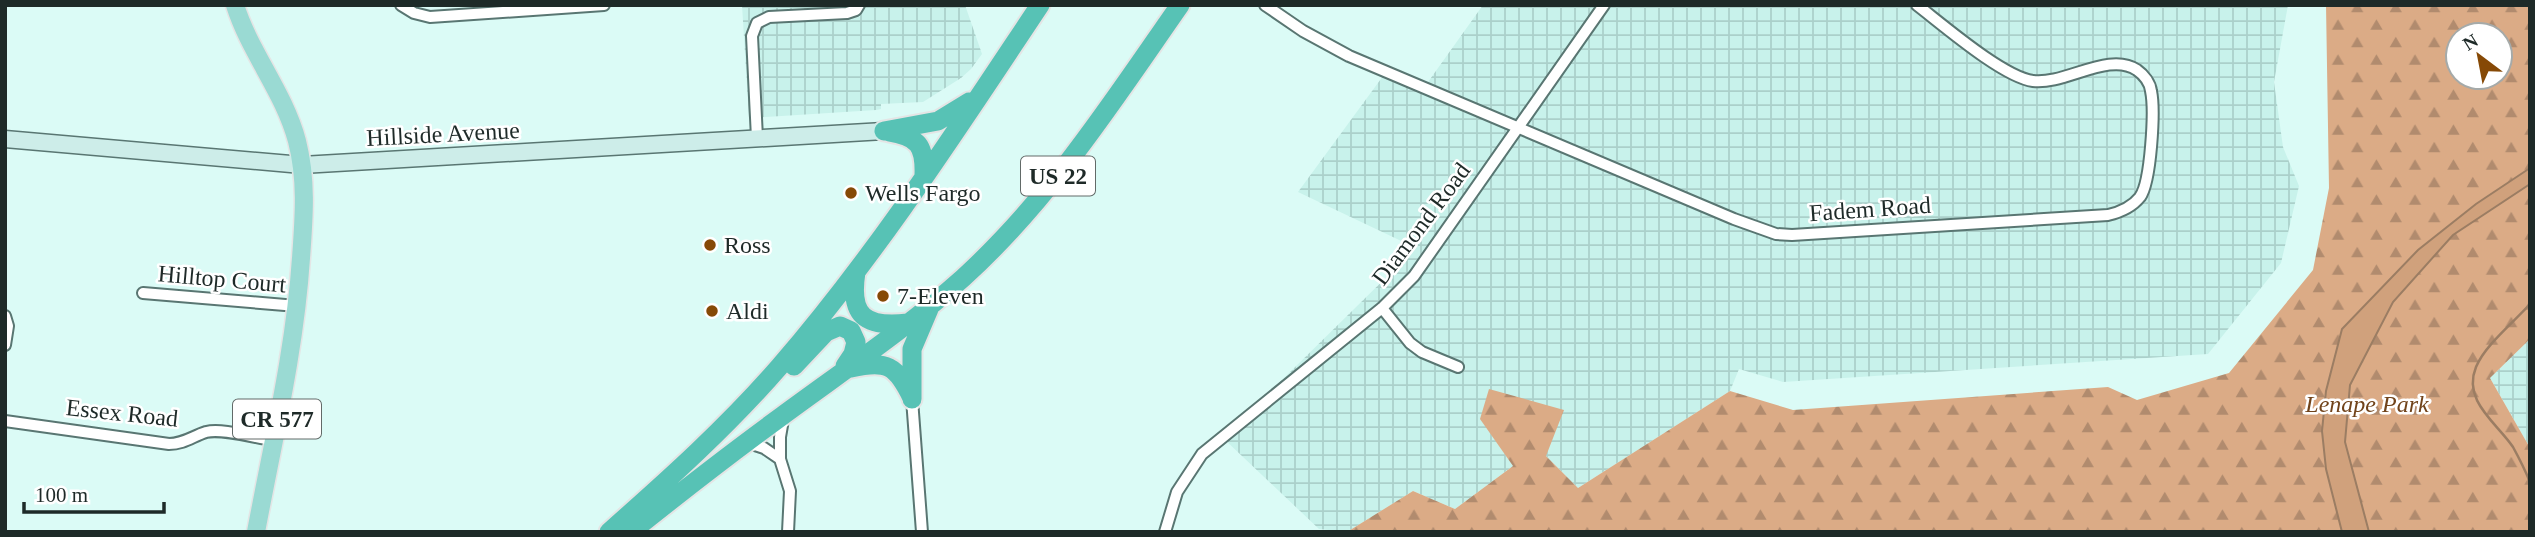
<svg xmlns="http://www.w3.org/2000/svg" width="2535" height="537" viewBox="0 0 2535 537" font-family="Georgia,serif">
<style>
.industrial{fill:url(#industrial-grid)}
.forest{fill:url(#forest-firs);fill-rule:evenodd}
.water{fill:#d0a17c;stroke:#9b7d63;stroke-width:2}
.lines{fill:none;stroke-linecap:round;stroke-linejoin:round}
.stream{stroke:#9b7d63;stroke-width:2.5}
.street-casing{stroke:#597672;stroke-width:14}
.secondary-casing{stroke:#597672;stroke-width:19}
.primary-casing{stroke:#e4e5e5;stroke-width:21}
.highway-casing{stroke:#e4e5e5;stroke-width:23}
.street{stroke:#fff;stroke-width:10}
.secondary{stroke:#cdede9;stroke-width:16}
.primary{stroke:#9adad3;stroke-width:18}
.highway{stroke:#57c2b5;stroke-width:19}
.poi-dot{fill:#864906;stroke:#fff;stroke-width:2.5}
.labels{text-anchor:middle;stroke-width:5;stroke-linejoin:round;paint-order:stroke}
.shield{fill:#fff;stroke:#626a68;stroke-width:2}
.shield-label{font-size:23px;font-weight:bold;fill:#1e2a28}
.street-label{font-size:24px;fill:#1e2a28;stroke:#fff}
.poi-label{font-size:24px;fill:#1e2a28;stroke:#fff;text-anchor:start}
.park-label{font-size:24px;font-style:italic;fill:#71431a;stroke:#fff}
</style>
<defs>
<pattern id="industrial-grid" width="8" height="8" patternUnits="userSpaceOnUse" patternTransform="scale(1.75)"><rect width="8" height="8" fill="#c8f2eb"/><path d="M0 4h8M4 0v8" fill="none" stroke="#abd0ca"/></pattern>
<pattern id="forest-firs" width="22" height="20" patternUnits="userSpaceOnUse" patternTransform="scale(1.75)"><rect width="22" height="20" fill="#dbab86"/><path d="M5 1l3.5 6h-7zM16 11l3.5 6h-7z" fill="#b18b6e"/></pattern>
</defs>
<rect width="100%" height="100%" fill="#dbfbf6"/>
<!-- industrial -->
<path class="industrial" d="M742,5H965L982,54L971,69L961,78L923,102L881,104V109L876,110L749,118Z
M1483,5H2288L2274,82L2283,147L2299,186L2281,263L2208,354L1783,382L1739,369L1730,391L1578,488L1546,456L1481,419L1513,466L1455,509L1413,491L1347,532L1319,529L1223,438L1416,248L1298,192L1386,72L1423,89Z
M2530,339V448L2490,378Z"/>
<!-- forest -->
<path class="forest" d="M2326,5H2530V339L2490,378L2530,448V532H1347L1413,491L1455,509L1513,466L1480,419L1489,389L1564,410L1546,456L1578,488L1730,391L1793,410L2108,387L2137,400L2229,373L2313,270L2329,188ZM2458,35H2500V77H2458Z"/>
<!-- water -->
<path class="water" d="M2530,168V184L2453,235L2393,302L2350,385L2345,442L2369,532H2342L2326,469L2322,431L2326,391L2342,329L2418,250L2476,204Z"/>
<g class="lines">
<!-- stream -->
<path class="stream" d="M2530,304C2514,322 2485,345 2476,367C2462,401 2497,423 2513,447C2519,458 2525,470 2530,482"/>
<defs>
<path id="street" d="M401,5L414,13L430,17L604,5
M1265,5L1303,31L1349,56L1734,219L1776,234L1792,235L2108,215C2121,212 2132,207 2140,197C2151,182 2155,110 2151,91C2150,83 2144,75 2137,70C2109,51 2065,85 2033,81C2003,77 1943,25 1917,5
M757,138L752,36L757,23L769,17L847,13L856,10L859,5
M143,293L297,306
M1382,308L1410,343L1422,352L1458,367
M5,316L8,326L5,345
M912,399L922,532
M784,414L780,437V459L790,491L788,532
M5,421L169,444C184,444 193,436 206,432C223,428 255,438 273,440
M746,442L764,448L780,459
M1165,532L1177,492L1202,454L1382,308L1414,276L1604,5"/>
<path id="secondary" d="M5,139L302,165L884,131"/>
<path id="primary" d="M235,5C250,53 284,92 297,141C307,180 304,217 301,258C295,350 273,441 256,532"/>
<path id="highway" d="M884,131L938,121L969,102
M889,132C918,137 925,145 924,175
M856,272C849,316 865,328 908,323
M794,366L826,332L840,326L851,331L856,342L853,354L845,366
M851,368C887,360 896,365 912,398
M912,399V349L929,309
M609,532C669,479 728,426 780,366C877,254 958,128 1040,5
M631,532C681,492 731,453 782,416C843,371 907,328 963,278C1050,199 1113,101 1180,5"/>
</defs>
<!-- street casing -->
<use href="#street" class="street-casing"/>
<!-- secondary casing -->
<use href="#secondary" class="secondary-casing"/>
<!-- primary casing -->
<use href="#primary" class="primary-casing"/>
<!-- highway casing -->
<use href="#highway" class="highway-casing"/>
<!-- street -->
<use href="#street" class="street"/>
<!-- secondary -->
<use href="#secondary" class="secondary"/>
<!-- primary -->
<use href="#primary" class="primary"/>
<!-- highway -->
<use href="#highway" class="highway"/>
</g>
<!-- markers -->
<g class="poi-dot">
<circle cx="851" cy="193" r="7"/>
<circle cx="710" cy="245" r="7"/>
<circle cx="883" cy="296" r="7"/>
<circle cx="712" cy="311" r="7"/>
</g>
<g class="labels">
<!-- shield labels -->
<g class="shield">
<rect x="1021" y="156.5" width="74" height="39" rx="5"/>
<rect x="233" y="399.5" width="88" height="39" rx="5"/>
</g>
<g class="shield-label">
<text x="1058" y="184">US 22</text>
<text x="277" y="427">CR 577</text>
</g>
<!-- street labels -->
<g class="street-label">
<text transform="translate(443 134) rotate(-3)" y="8">Hillside Avenue</text>
<text transform="translate(1870 209) rotate(-4)" y="8">Fadem Road</text>
<text transform="translate(1421 224) rotate(-53)" y="8">Diamond Road</text>
<text transform="translate(222 279) rotate(5)" y="8">Hilltop Court</text>
<text transform="translate(122 413) rotate(6)" y="8">Essex Road</text>
</g>
<!-- poi labels -->
<g class="poi-label">
<text x="865" y="201">Wells Fargo</text>
<text x="724" y="253">Ross</text>
<text x="897" y="304">7-Eleven</text>
<text x="726" y="319">Aldi</text>
</g>
<!-- park labels -->
<g class="park-label">
<text x="2367" y="412">Lenape Park</text>
</g>
</g>
<!-- border -->
<rect width="2535" height="537" fill="none" stroke="#1e2a28" stroke-width="14"/>
<!-- north arrow -->
<g transform="translate(2479 56) rotate(328)"><circle r="33" fill="#ffffff" stroke="#a5aaa9" stroke-width="2"/>
<path d="M0-5L12 26L0 18L-12 26Z" fill="#864906"/>
<text y="-10" font-size="19" font-weight="bold" text-anchor="middle" fill="#1e2a28">N</text>
</g>
<!-- scale -->
<path d="M24 502v10h140v-10" fill="none" stroke="#1e2a28" stroke-width="3.5"/>
<text x="35" y="502" font-size="21" fill="#1e2a28" stroke="#ffffff" stroke-width="5" paint-order="stroke">100 m</text>
</svg>
